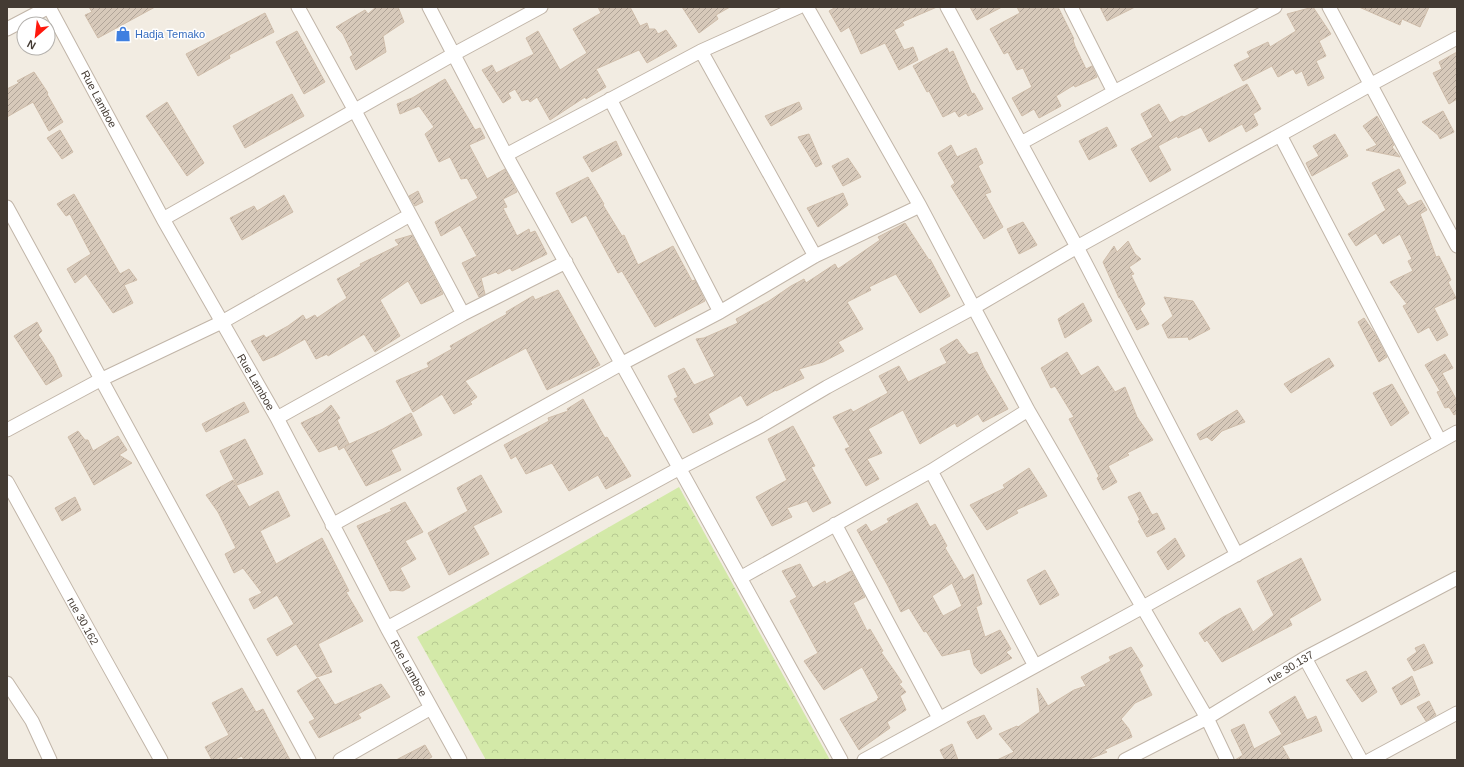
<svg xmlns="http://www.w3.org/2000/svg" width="1464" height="767" viewBox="0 0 1464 767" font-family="Arial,sans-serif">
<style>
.park{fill:url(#park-crowns)}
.building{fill:url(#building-hatch);stroke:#cfbdaa;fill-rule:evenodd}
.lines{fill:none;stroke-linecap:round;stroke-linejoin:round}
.minor-casing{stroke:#c1b5a8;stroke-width:15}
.minor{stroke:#fff;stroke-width:13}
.labels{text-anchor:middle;stroke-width:3;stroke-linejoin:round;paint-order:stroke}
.shop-label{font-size:11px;fill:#366cbe;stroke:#fff;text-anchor:start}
.street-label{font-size:11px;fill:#443b33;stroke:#fff}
</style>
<defs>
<pattern id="park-crowns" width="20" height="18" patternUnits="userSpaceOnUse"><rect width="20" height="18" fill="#d3e9a8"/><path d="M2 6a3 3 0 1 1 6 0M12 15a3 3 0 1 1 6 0" fill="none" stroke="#b6c991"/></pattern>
<pattern id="building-hatch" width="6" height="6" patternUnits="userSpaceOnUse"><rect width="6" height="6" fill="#d7c9ba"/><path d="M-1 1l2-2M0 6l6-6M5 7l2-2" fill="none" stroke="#b0a498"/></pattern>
</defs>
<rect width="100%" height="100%" fill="#f2ece2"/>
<!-- park -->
<path class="park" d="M679,487L830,760H486L417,637Z"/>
<!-- building -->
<path class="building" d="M89,7H155L98,38L85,15L92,12Z
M376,7H398L404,22L383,36L386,52L356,70L350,57L353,55L343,34L336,27L365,10L368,14Z
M598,7H630L640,26L647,23L649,29H655L658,34L666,30L677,46L647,63L639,50L596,69L606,87L586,99L585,97L550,120L537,97L530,102L528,99L522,101L515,89L508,93L511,98L503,103L482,70L492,65L496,73L534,54L526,38L538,31L560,70L587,53L573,29L601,13Z
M682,7H730L716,15L718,19L699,33Z
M836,7H937L902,22L904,25L894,30L904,50L913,47L918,60L899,70L885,43L861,54L849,27L841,32L829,11Z
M970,7H1002L977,20Z
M1017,7H1058L1074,39L1073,40L1075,46L1086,69L1092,66L1097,77L1075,87L1074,85L1056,96L1061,106L1039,118L1034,109L1022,116L1012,98L1032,87L1023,68L1017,70L1008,52L1004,54L990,29L1020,13Z
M1100,7H1135L1107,21Z
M1313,7L1331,34L1319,41L1326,56L1316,61L1324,78L1308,86L1302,71L1296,74L1293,69L1278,77L1272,66L1243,81L1234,65L1250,57L1247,52L1268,42L1270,47L1296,31L1287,14Z
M1359,7H1429L1420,27L1402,19L1400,25Z
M265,13L274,32L229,55L230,58L198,76L186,54Z
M297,31L325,82L304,94L276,42Z
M947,48L949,53L953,51L972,94L974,93L983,109L968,116L966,113L959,117L955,111L943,117L929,91L927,92L913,66Z
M1457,52V99L1449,104L1433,73L1442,69L1439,62Z
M34,72L48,93L47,94L63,122L49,131L33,102L7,117V89L19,83L17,81Z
M445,79L475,130L480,128L485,138L469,145L487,179L505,169L517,192L503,199L507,207L503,208L517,236L529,229L530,233L535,231L547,254L512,271L510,268L498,274L496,272L481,278L485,294L479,297L462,263L477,256L460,225L441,236L435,222L478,198L467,178L461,179L450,157L439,162L425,134L434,127L419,106L400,114L397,104L412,98Z
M1247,84L1261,109L1253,114L1258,125L1246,132L1242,124L1209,142L1201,127L1178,138L1177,136L1158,146L1171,170L1150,182L1131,149L1153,137L1141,114L1159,104L1170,123L1182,116L1184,117Z
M292,94L304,116L245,148L233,126Z
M167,102L204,163L187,176L146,116Z
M799,102L802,109L771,126L765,116Z
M1443,111L1454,132L1440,139L1438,135L1422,122Z
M1377,116L1394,145L1392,147L1400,157L1366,150L1377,145L1363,126Z
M1107,127L1117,146L1089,160L1079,141Z
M60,130L73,152L62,159L47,138Z
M809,134L822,164L816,167L798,137Z
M1335,134L1348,156L1312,176L1306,163L1319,156L1313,146Z
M616,141L622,155L592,172L583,157Z
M951,145L957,157L976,148L983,163L978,166L991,192L985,194L1003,227L984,239L951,186L955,183L938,153Z
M848,158L861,177L843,186L832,166Z
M1399,169L1406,183L1396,189L1408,206L1421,200L1427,210L1420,214L1423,221L1436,257L1439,256L1451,280L1448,282L1456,298L1434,308L1448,335L1437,341L1429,327L1418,333L1403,306L1407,304L1390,282L1413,271L1408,261L1412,259L1400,234L1383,244L1376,233L1356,246L1348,234L1386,210L1372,183Z
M588,177L604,204L603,205L622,236L624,235L638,265L673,246L692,281L695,280L705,301L655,327L622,271L618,273L586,215L572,223L556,193Z
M418,191L423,202L415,206L409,196Z
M843,193L848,205L818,227L807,208Z
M74,194L120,274L129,269L137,280L124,285L133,303L113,313L86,274L75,283L67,269L91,254L70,214L66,216L57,204Z
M284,195L293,212L242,240L230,218L254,206L257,211Z
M1023,222L1037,245L1019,254L1007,229Z
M905,223L929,260L930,259L950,296L920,313L896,274L869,287L871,290L847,302L863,329L838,342L844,351L823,362L799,369L804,378L776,391V390L747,406L741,395L708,414L713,424L693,433L674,399L678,397L668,376L684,368L694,385L715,376L696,339L704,338L738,323L736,319L769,301L791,286L804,279L806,283L835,264L838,269L880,240L878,237Z
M412,235L443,294L421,304L408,281L380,300L400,336L375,352L364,334L328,356L327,354L316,359L305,339L277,355L263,361L251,341L264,335L266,338L288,326L303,315L306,320L315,315L317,318L347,298L337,279L361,266L360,264L399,245L395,240Z
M1128,241L1135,254L1141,259L1129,267L1134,274L1131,275L1145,304L1140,309L1149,324L1137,330L1120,298H1119L1103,262L1114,246L1117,252Z
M558,290L600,365L547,390L526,348L465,381L477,397L470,402L472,404L454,414L442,394L413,412L396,381L429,367L427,363L452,349L450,346L507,314L506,312L533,296L535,300Z
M1164,297L1193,301L1210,329L1189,340L1188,337L1168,338L1162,325L1173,316Z
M1083,303L1092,321L1065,338L1058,319Z
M1364,318L1375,334L1387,357L1379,362L1358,322Z
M37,322L42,331L38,335L53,357L62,376L46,385L14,336Z
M957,339L969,355L977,352L984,368L1008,409L983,422L978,414L957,427L955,423L920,444L903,410L868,429L882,453L867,459L879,479L866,486L845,449L850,447L833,417L851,409L853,412L888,393L879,376L899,366L908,382L947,363L940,349Z
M1067,352L1081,376L1098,366L1115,392L1125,387L1137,417L1153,440L1127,453L1129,455L1108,466L1117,482L1103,490L1097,478L1099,476L1069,419L1074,417L1055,386L1051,388L1041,368Z
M1445,354L1453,368L1442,373L1457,401V413L1454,415L1449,407L1445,408L1437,392L1440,391L1425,365Z
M1329,358L1334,366L1291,393L1284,384Z
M1392,384L1409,413L1391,426L1373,393Z
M583,399L605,438L607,437L631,476L606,489L598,475L569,491L552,463L526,474L516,456L511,459L504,445L549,421L548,418L568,411L567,409Z
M244,402L249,412L206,432L202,424Z
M331,405L340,418L337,420L349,444L345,446L383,429L411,413L422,435L391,450L401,470L366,486L344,447L339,450L337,445L319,452L301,423L322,413Z
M1237,410L1245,422L1222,431L1212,441L1207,437L1200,440L1197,434Z
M793,426L815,466L811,467L831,503L813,512L807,501L787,508L792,517L772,526L756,497L787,480L768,439Z
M78,431L85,440H88L93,451L118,436L127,450L119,455L132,463L94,485L68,437Z
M245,439L263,474L237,485L220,451Z
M1029,468L1047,496L1016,510L1018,513L987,530L970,505L1005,488L1003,485Z
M481,475L502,512L473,526L489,554L449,575L428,533L468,511L457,488Z
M233,480L249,507L278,491L290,516L260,531L276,564L322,538L349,591L346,592L363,621L318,644L332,672L317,677L296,644L277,656L267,639L294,624L277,595L254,609L249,599L262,593L243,568L234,573L225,554L236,548L218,512L206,495Z
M1140,492L1152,515L1157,513L1165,529L1147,537L1138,521L1140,520L1128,497Z
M75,497L81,510L62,521L55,508Z
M405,502L423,532L405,541L416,559L400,568L410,587L403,591L395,590L390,591L357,526L392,511L390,509Z
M917,503L930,527L935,524L947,546L945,548L964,580L973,574L982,604L976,607L985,637L1000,630L1011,649L1006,652L1012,658L981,674L974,665L970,649L942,656L926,631L924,632L909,608L901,612L888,586L857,530L866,524L871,532L889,522L887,519ZM952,583L962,606L943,616L932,596Z
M1175,538L1185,556L1168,570L1157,552Z
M1301,558L1321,600L1289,619L1292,625L1222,662L1207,640L1205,642L1199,633L1223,617L1240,608L1253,632L1274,615L1257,581Z
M800,564L813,588L825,581L826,584L851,571L865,597L853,603L867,631L870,629L883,651L881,652L902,682L899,684L906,692L900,696L906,710L887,722L890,728L859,750L840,719L878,700L877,699L879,698L862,667L824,690L804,661L818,653L790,601L797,597L782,571Z
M1045,570L1059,595L1040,605L1027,580Z
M1424,644L1433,663L1414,671L1407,659L1417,652L1415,648Z
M1131,647L1143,666L1139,669L1152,695L1135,703L1121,719L1129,729L1132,737L1104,750L1107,752L1087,760H997L1014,752L999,734L1017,726L1018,727L1040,712L1037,688L1048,706L1074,690L1086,686L1081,677L1111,661L1109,657Z
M1366,671L1377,692L1362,702L1346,680Z
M1412,676L1420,695L1401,705L1392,688Z
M318,678L335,705L381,684L390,697L358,714L361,718L319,738L309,722L315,719L297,691Z
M242,688L256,712L263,709L290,760H244L242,756L233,760H212L205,747L229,735L212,703Z
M1295,696L1307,720L1316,716L1322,731L1282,746L1290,760H1235L1243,755L1231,730L1244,724L1254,749L1282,734L1269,712Z
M1429,701L1436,715L1426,721L1417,707Z
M984,715L992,729L977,739L967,722Z
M952,744L958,760H945L940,750Z
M425,745L432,757L426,760H396Z"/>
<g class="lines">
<defs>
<path id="minor" d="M49,7L163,219L277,418L387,628L460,760
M298,7L355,111L463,314
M429,7L506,155L841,760
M807,7L920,206L1028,410L1207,718L1227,760
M947,7L1077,247L1237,555
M1071,7L1114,92
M1329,7L1457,246
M7,29L49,7
M701,51L815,256
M610,99L720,312
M1280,135L1440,441
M1021,143L1114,92L1275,7
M506,155L701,51L799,7
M7,207L309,760
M163,219L454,54L541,7
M277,418L463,314L566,262
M7,430L100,380L222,322L410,215
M931,471L1035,666
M7,482L99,649L161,760
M835,524L939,718
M332,525L621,364L720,312L815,256L920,206
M740,578L931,471L1028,410
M387,628L680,468L761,426L827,387L973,308L1077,247L1280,135L1370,85L1457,38
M1305,658L1361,760
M7,683L32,721L50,760
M340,760L431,708
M864,760L1143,607L1457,432
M1125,760L1207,718L1305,658L1457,578
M1370,760L1457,713"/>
</defs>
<!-- minor casing -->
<use href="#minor" class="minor-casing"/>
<!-- minor -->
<use href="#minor" class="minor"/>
</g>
<!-- icons -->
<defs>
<symbol id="shop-bare" viewBox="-9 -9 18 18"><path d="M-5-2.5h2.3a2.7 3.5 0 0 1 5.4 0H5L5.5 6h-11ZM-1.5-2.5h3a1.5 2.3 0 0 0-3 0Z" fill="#3f7fe0" stroke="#fff" stroke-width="2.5" paint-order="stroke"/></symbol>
</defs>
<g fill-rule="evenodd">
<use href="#shop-bare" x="112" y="23" width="22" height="22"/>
</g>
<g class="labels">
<!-- shop labels -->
<g class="shop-label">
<text x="135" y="38">Hadja Temako</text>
</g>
<!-- street labels -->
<g class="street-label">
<text transform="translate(99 99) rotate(62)" y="4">Rue Lamboe</text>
<text transform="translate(256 382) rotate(60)" y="4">Rue Lamboe</text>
<text transform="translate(83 621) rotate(61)" y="4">rue 30.162</text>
<text transform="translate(1290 667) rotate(-31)" y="4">rue 30.137</text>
<text transform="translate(409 668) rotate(61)" y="4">Rue Lamboe</text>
</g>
</g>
<!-- border -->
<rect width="1464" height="767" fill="none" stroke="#443b33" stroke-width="16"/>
<!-- north arrow -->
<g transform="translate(36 36) rotate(208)"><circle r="19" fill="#ffffff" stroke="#b4b1ad"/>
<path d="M0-3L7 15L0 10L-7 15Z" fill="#ff180d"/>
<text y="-6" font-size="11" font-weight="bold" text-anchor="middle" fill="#443b33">N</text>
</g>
</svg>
